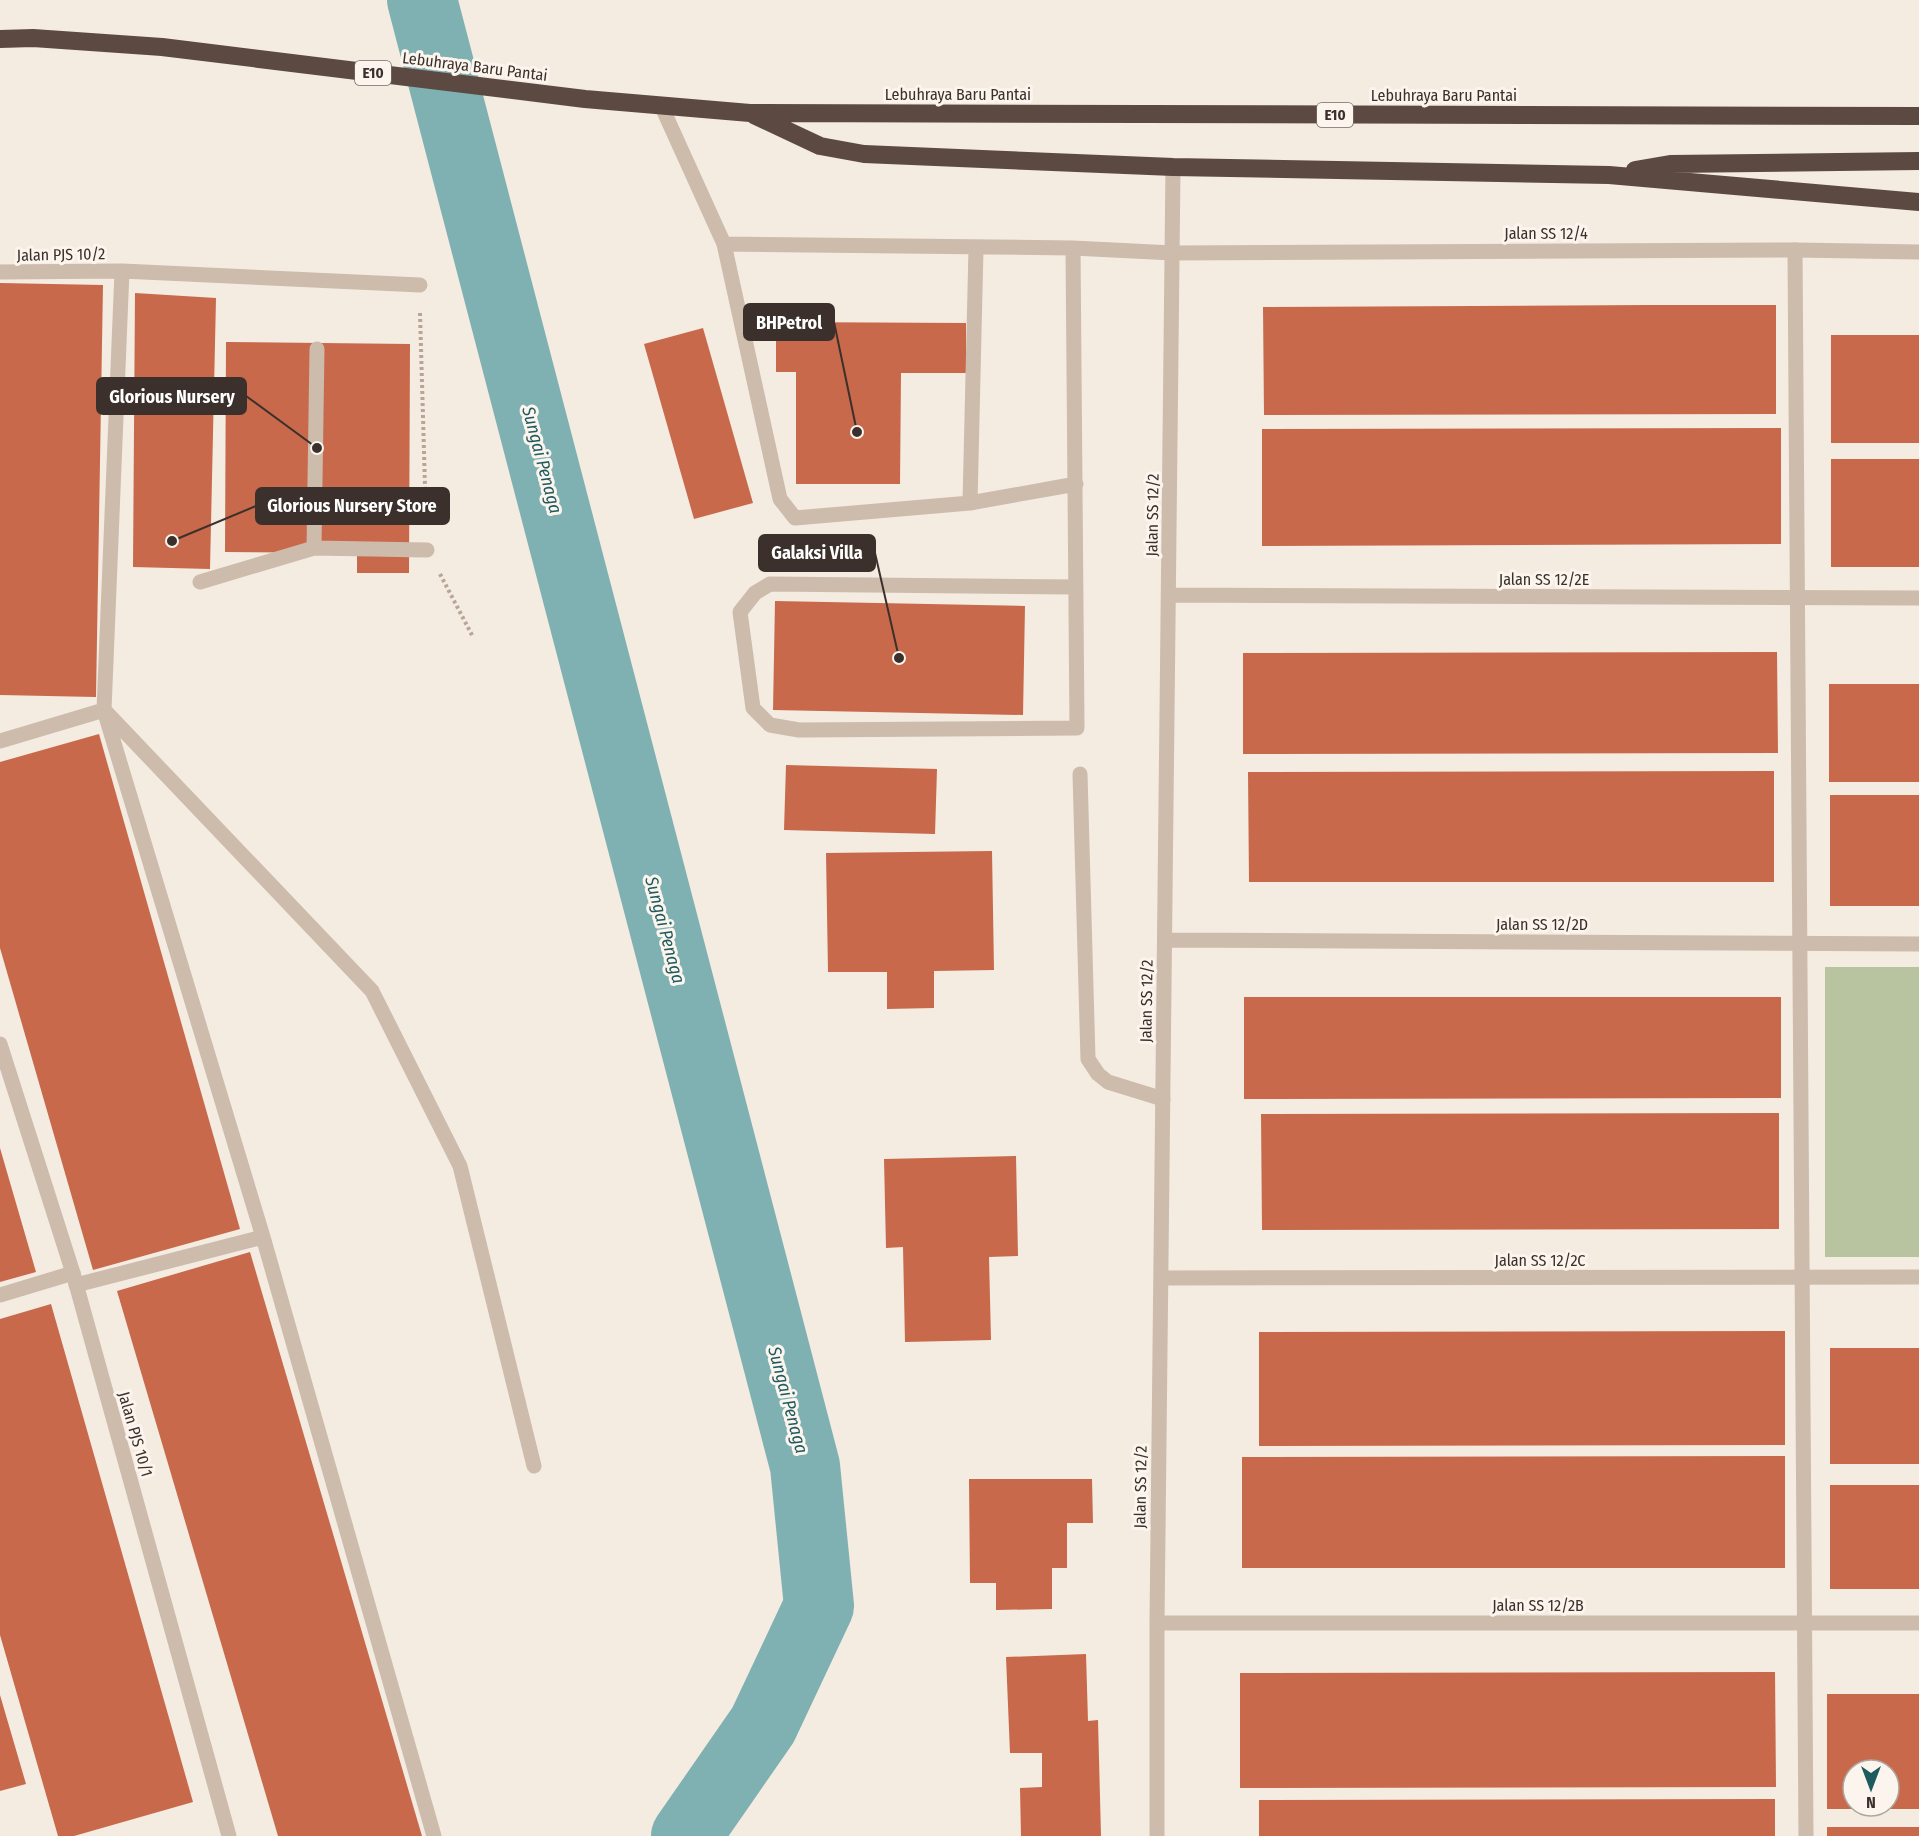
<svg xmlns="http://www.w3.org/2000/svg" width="1919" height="1836" viewBox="0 0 1919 1836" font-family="'Fira Sans Condensed',sans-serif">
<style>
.green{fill:#b8c4a0}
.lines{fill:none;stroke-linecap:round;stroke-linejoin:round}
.river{stroke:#7fb0b2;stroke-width:70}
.building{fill:#c8694b;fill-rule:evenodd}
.path{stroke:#b9a596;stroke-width:4;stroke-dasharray:3 3;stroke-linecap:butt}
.service{stroke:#cdbbac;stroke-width:15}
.pedestrian{stroke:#cdbbac;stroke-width:15}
.minor{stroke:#cdbbac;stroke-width:15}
.motorway{stroke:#5c4a42;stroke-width:18}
.labels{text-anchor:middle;stroke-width:6;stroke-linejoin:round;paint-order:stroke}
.shield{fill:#fbf5ee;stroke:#756b66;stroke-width:1.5}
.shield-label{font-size:15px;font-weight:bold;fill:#3b302b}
.street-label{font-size:16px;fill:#3b302b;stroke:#fbf5ee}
.water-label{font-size:18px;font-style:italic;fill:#1f5a5e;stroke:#fbf5ee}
.leader{fill:none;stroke:#3b302b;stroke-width:2}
.callout-dot{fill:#3b302b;stroke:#fbf5ee;stroke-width:2}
.callout{fill:#3b302b;stroke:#3b302b;stroke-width:2}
.callout-label{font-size:18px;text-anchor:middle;font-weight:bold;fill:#fff}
</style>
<rect width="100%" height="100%" fill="#f4ebe1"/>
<!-- green -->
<path class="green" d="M1825,967H1919V1257H1825Z"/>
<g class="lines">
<!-- river -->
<path class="river" d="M422,0L805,1466L819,1606L763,1725L686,1836"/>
</g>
<!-- building -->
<path class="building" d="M0,283L103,285L96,697L0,695Z
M135,293L216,298L210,569L133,567Z
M1647,305H1776V414L1264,415L1263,307Z
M776,322L966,323V373H901L900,484H796V372H776Z
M703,328L753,503L694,519L644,344Z
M1831,335H1919V443H1831Z
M226,342L410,344L409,573H357V553L225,552Z
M1781,428V544L1262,546V429Z
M1831,459H1919V567H1831Z
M775,601L1025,606L1023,715L773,710Z
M1777,652L1778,753L1243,754V653Z
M1829,684H1919V782H1829Z
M99,734L240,1229L93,1270L0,948V762Z
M786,765L937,769L935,834L784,830Z
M1774,771V882H1249L1248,772Z
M1830,795H1919V906H1830Z
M992,851L994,970L934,971V1008L887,1009V972H828L826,853Z
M1244,997H1781V1098L1244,1099Z
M1779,1113V1229L1262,1230L1261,1114Z
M0,1148L36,1272L0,1282Z
M1016,1156L1018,1256L989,1257L991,1340L905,1342L903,1247L886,1248L884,1159Z
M250,1252L422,1836H278L117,1291Z
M51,1304L193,1802L74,1836H58L0,1635V1319Z
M1785,1331V1445L1259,1446V1332Z
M1830,1348H1919V1464H1830Z
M1785,1456V1568H1242V1457Z
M969,1479H1092L1093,1523H1067V1568H1052V1609L996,1610V1583H970Z
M1830,1485H1919V1589H1830Z
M1086,1654L1088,1721L1098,1720L1101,1836H1021L1020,1788L1042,1787V1753H1010L1006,1657Z
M1775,1672L1776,1787L1240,1788V1673Z
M1827,1694H1919V1809H1827ZM1853,1770H1889V1806H1853Z
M0,1695L26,1784L0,1791Z
M1775,1799V1836H1259V1800Z
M1827,1827H1919V1836H1827Z"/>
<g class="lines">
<!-- path -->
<path class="path" d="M420,313L426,521
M440,574L473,637"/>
<!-- service -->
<path class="service" d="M661,105L724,244L780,499L795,518L970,503L1076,484
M724,244L1073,248L1173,253
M1073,248L1077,728L799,730L770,725L753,708L740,612L755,593L770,584L1076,587
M1795,250L1806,1836
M122,271L104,710L263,1237L434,1836
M0,272L122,271L420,285
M970,503L976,248
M106,712L372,991L460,1166L534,1466
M0,741L104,710
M1080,774L1088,1059L1098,1074L1108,1082L1163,1099
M76,1285L263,1237
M0,1295L73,1273"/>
<!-- pedestrian -->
<path class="pedestrian" d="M317,349L314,548L427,550
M200,582L314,548"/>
<!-- minor -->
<path class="minor" d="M1173,253L1795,250L1919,252
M1169,595L1919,598
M1165,940L1919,944
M0,1044L73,1273L229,1836
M1161,1278L1919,1277
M1157,1623H1919
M1157,1836V1623L1173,167"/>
<!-- motorway -->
<path class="motorway" d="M0,39L33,38L162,47L585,99L750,113L1919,116
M754,115L820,146L864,154L1173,167L1609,175L1919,202
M1635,170L1670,164L1919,161"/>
</g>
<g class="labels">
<!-- shield labels -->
<g class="shield">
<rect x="355" y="61" width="36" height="24" rx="4.5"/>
<rect x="1317" y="103" width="36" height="24" rx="4.5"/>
</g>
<g class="shield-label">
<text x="373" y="78">E10</text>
<text x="1335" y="120">E10</text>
</g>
<!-- street labels -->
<g class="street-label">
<text transform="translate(475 66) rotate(7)" y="6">Lebuhraya Baru Pantai</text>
<text x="958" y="100">Lebuhraya Baru Pantai</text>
<text x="1444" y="101">Lebuhraya Baru Pantai</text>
<text x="1546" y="239">Jalan SS 12/4</text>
<text transform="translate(61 254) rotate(-1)" y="6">Jalan PJS 10/2</text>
<text transform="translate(1152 515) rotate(-89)" y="6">Jalan SS 12/2</text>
<text x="1544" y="585">Jalan SS 12/2E</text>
<text x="1542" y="930">Jalan SS 12/2D</text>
<text transform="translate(1146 1001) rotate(-89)" y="6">Jalan SS 12/2</text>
<text x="1540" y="1266">Jalan SS 12/2C</text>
<text transform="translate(136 1434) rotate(74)" y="6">Jalan PJS 10/1</text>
<text transform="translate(1140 1487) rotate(-89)" y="6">Jalan SS 12/2</text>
<text x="1538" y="1611">Jalan SS 12/2B</text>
</g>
<!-- water labels -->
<g class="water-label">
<text transform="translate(542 460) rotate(75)" y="6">Sungai Penaga</text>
<text transform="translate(665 930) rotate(75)" y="6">Sungai Penaga</text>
<text transform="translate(788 1400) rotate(75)" y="6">Sungai Penaga</text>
</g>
</g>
<!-- callouts -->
<path class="leader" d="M857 432L834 322M317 448L246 396M172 541L256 506M899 658L875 553"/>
<g class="callout-dot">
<circle cx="857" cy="432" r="6"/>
<circle cx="317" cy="448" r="6"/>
<circle cx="172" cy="541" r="6"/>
<circle cx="899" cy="658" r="6"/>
</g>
<g class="callout">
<rect x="744" y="304" width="90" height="36" rx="6"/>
<rect x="97" y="378" width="149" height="36" rx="6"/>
<rect x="256" y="488" width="193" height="36" rx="6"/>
<rect x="759" y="535" width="116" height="36" rx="6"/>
</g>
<g class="callout-label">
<text x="789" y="329">BHPetrol</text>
<text x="172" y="403">Glorious Nursery</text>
<text x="352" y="512">Glorious Nursery Store</text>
<text x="817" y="559">Galaksi Villa</text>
</g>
<!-- north arrow -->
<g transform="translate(1871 1788) rotate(180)"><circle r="28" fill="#fbf5ee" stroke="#aea6a0" stroke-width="1.5"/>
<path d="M0-4.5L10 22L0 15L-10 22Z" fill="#1f5a5e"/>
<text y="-9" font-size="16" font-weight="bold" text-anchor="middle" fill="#3b302b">N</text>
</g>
</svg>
